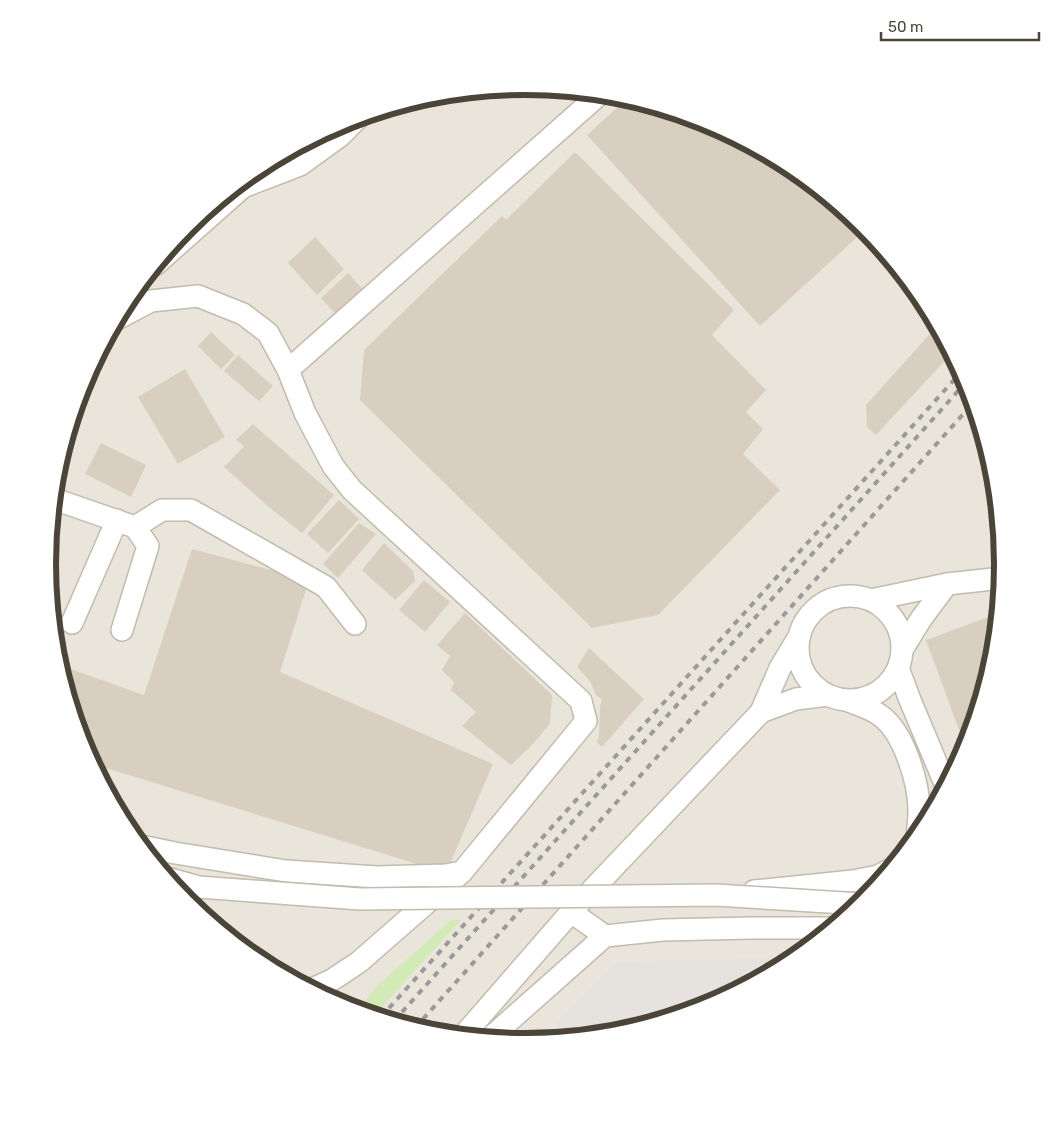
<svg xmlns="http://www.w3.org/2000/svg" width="1051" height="1128" viewBox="0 0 1051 1128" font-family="Rubik,sans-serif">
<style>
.residential{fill:#eae5da}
.industrial{fill:#e6e2dd}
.green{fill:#d2eab5}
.building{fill:#d8cfc1}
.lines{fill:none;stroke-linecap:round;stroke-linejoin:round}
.minor-casing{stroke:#c2bbae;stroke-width:24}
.minor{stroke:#fff;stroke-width:21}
.rail{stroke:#9a9a9a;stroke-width:4;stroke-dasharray:6 6;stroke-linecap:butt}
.minor-bridge-casing{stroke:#c2bbae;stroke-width:24;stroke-linecap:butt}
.minor-bridge{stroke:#fff;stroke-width:21}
.rim{fill:none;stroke:#4b4439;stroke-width:6}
</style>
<rect width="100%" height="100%" fill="#f6f3ec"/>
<!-- residential -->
<path class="residential" d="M50 564a476 476 0 1 1 952 0a476 476 0 1 1-952 0Z"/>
<!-- industrial -->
<path class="industrial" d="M797,957L791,962L708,1006L618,1033L538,1041L616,962Z"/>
<!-- green -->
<path class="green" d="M451,920H461L374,1015L359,1010L376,987Z"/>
<!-- building -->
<path class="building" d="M628,98L709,122L791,167L866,229L760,326L587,135Z
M575,152L734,310L712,335L766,390L746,412L763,429L743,454L780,490L658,615L592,628L360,400L364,350L502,216L506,220Z
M315,237L344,269L317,295L288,263Z
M348,273L367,294L340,319L321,298Z
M937,326L952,353L876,435L867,427L866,405Z
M211,332L235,355L221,369L198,346Z
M238,355L273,386L259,401L224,371Z
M185,369L225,437L178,464L138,397Z
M253,424L334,495L302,533L270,508L224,467L244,446L236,440Z
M101,443L146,465L131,497L85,474Z
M339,500L359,519L328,553L307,534Z
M359,523L376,534L338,578L323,564Z
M384,543L413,571L415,581L395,600L362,570Z
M192,549L309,580L280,672L493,764L446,873L93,764L84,747L59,665L144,695Z
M424,580L450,602L425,632L399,610Z
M465,613L552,695L550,724L531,746L511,765L462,726L476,712L451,690L454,682L442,670L450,656L437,645Z
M999,613L994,658L966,749L926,640Z
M589,648L644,699L602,747L597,742L599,734L600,707L602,699L596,695L590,681L577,667Z"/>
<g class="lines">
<defs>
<path id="minor" d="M155,265L243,187L300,165L340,136L359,117
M117,319L151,301L198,296L243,314L268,333L288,370L305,413L333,466L352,490L581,701L586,721L462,872L359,962L332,980L312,989
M288,370L601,93
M54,499L135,527L148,546L122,630
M135,527L162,510H191L326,587L355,624
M798 648a52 52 0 1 1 104 0a52 52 0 1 1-104 0Z
M871,600L947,584L1002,578
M72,623L117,520
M902,650L921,619L947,584
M898,668L910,700L946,786
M846,700C858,705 871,708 881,716C904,733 919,783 919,810C919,819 918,828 917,837
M761,712L796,699L828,695
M141,846L175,853L286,871L377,877L445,875L462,872
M167,878L199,887
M754,891L853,881L878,876L891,869
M571,912L605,936
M463,1036L571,912L761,712L780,668L800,635
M490,1038L605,936L663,930L751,928H832"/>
</defs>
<!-- minor casing -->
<use href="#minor" class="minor-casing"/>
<!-- minor -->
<use href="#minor" class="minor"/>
<!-- rail -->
<path class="rail" d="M381,1017L962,371
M394,1021L967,381
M415,1028L974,402"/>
<defs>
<path id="minor-bridge" d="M199,887L360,899L716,895L861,904"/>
</defs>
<!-- minor-bridge casing -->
<use href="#minor-bridge" class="minor-bridge-casing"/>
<!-- minor-bridge -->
<use href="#minor-bridge" class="minor-bridge"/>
</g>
<!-- crop -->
<path d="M0 0H1051V1128H0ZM56 564a469 469 0 1 1 938 0a469 469 0 1 1-938 0Z" fill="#fff" fill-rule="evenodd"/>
<path class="rim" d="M56 564a469 469 0 1 1 938 0a469 469 0 1 1-938 0Z"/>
<!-- scale -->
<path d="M881 32v8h158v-8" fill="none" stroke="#4b4439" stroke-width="2.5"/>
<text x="888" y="32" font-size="15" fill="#4b4439" stroke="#ffffff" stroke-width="4" paint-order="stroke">50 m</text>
</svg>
